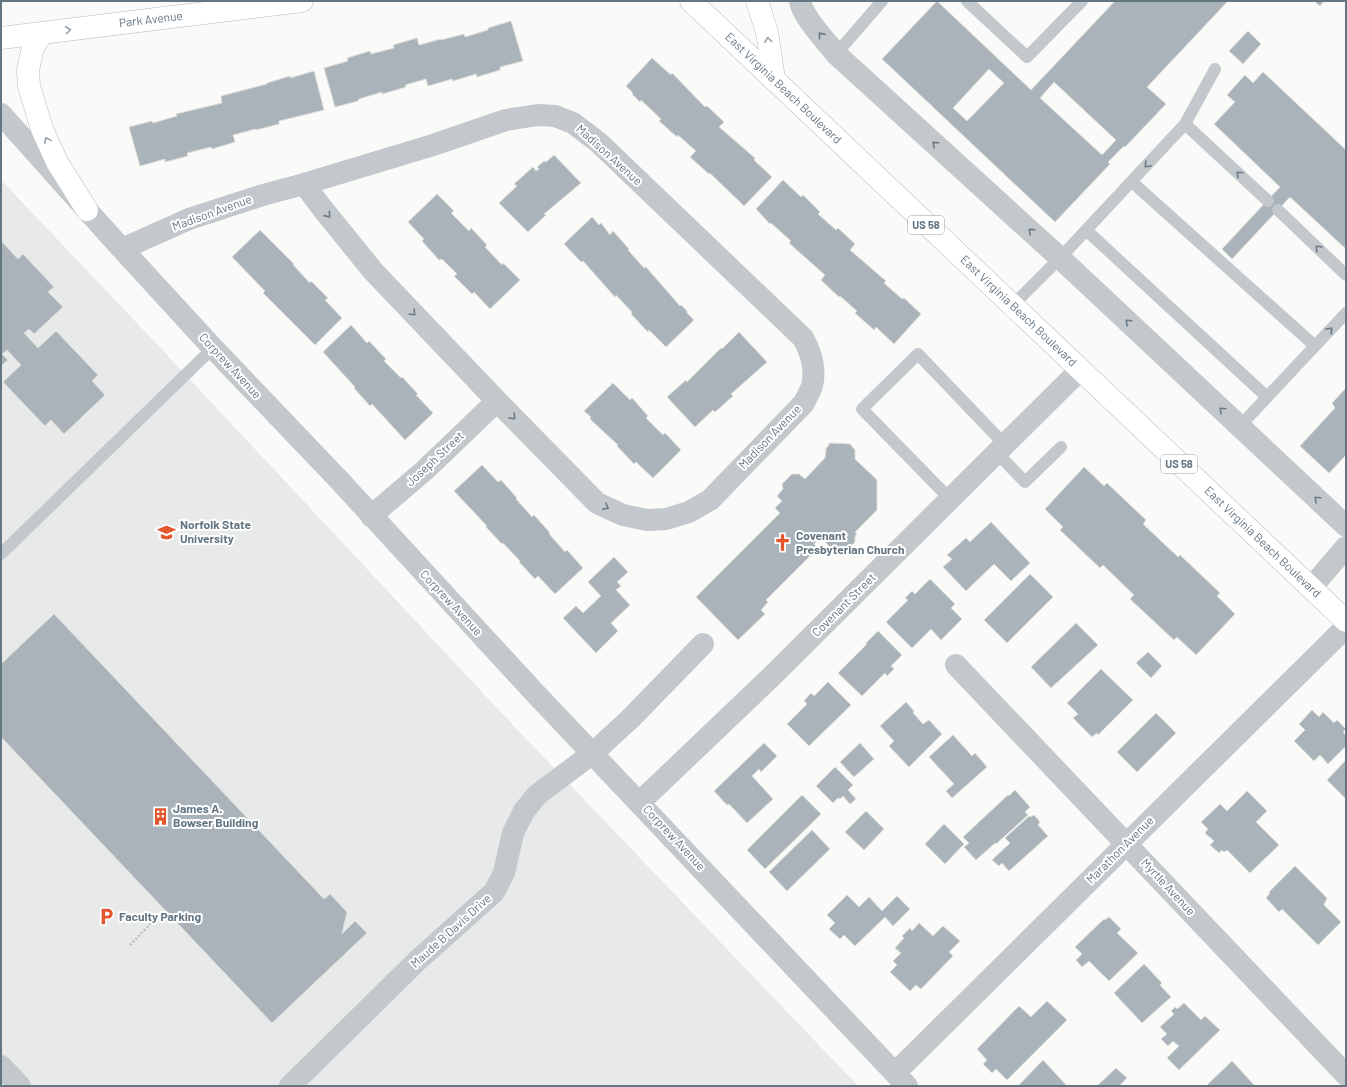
<svg xmlns="http://www.w3.org/2000/svg" width="1347" height="1087" viewBox="0 0 1347 1087" font-family="Barlow,sans-serif">
<style>
.built{fill:#e8e9e9}
.building{fill:#aab3b9;stroke:#dcdcda;fill-rule:evenodd}
.lines{fill:none;stroke-linecap:round;stroke-linejoin:round}
.secondary-casing{stroke:#b3babf;stroke-width:23}
.primary-casing{stroke:#b5babe;stroke-width:23}
.path{stroke:#bbbfc2;stroke-width:2.5;stroke-dasharray:2 2;stroke-linecap:butt}
.service{stroke:#c3c8cc;stroke-width:12}
.minor{stroke:#c3c8cc;stroke-width:22}
.secondary{stroke:#fff;stroke-width:22}
.primary{stroke:#fff;stroke-width:22}
.oneway{stroke:#939fa8}
.oneway2{stroke:#6a7a87}
.labels{text-anchor:middle;stroke-width:4;stroke-linejoin:round;paint-order:stroke}
.shield{fill:#fff;stroke:#939fa8;stroke-width:1}
.shield-label{font-size:11px;font-weight:bold;fill:#657683}
.street-label{font-size:12px;fill:#657683;stroke:#fff}
.poi-label{font-size:12px;font-weight:bold;fill:#657683;stroke:#fff;text-anchor:start}
</style>
<rect width="100%" height="100%" fill="#fafaf8"/>
<!-- built -->
<path class="built" d="M1,180L154,341L511,723L858,1086H1Z"/>
<!-- building -->
<path class="building" d="M937,1L1031,90L1115,1H1228L1147,87L1166,104L1125,147L1124,146L1108,162L1110,164L1055,222L882,59ZM989,69L1004,83L967,121L953,108ZM1054,82L1116,140L1102,155L1040,98Z
M1314,1H1324L1320,6Z
M511,21L523,61L500,67V70L477,77L476,74L453,81L452,79L428,86L426,79L405,85L406,87L382,94V92L359,99L358,101L335,107L324,68L348,61L347,58L370,51L371,54L394,48L393,45L417,38L419,45L441,39V40L464,34L465,37L488,30V28Z
M1248,31L1261,44L1243,64L1229,51Z
M652,58L671,75L672,73L705,107L707,106L724,122L719,127L755,158L754,160L772,177L744,206L710,173L709,174L690,157L696,151L678,135L677,137L659,121L661,119L641,100L640,102L632,94L633,93L626,86Z
M314,71L324,110L279,121V124L256,130L255,129L233,135L235,142L212,149L211,147L187,153L188,156L165,162V159L140,166L129,127L152,121L153,123L177,116L176,114L222,103L221,96L267,84V83L290,76V78Z
M1263,72L1346,150V249L1290,197L1232,259L1222,249L1280,187L1214,124L1235,102L1227,95L1245,75L1253,83Z
M554,155L581,183L544,214L546,215L528,232L499,203L517,186L514,184L533,167L536,171L539,169L537,167L544,161L546,162Z
M783,180L801,197L803,195L820,212L818,214L836,230L838,228L855,244L850,250L886,281L884,283L902,299L904,298L921,314L894,344L876,327L874,330L855,313L857,311L840,296L839,297L821,280L825,275L789,243L791,241L771,223L770,224L756,209Z
M437,194L454,211L451,213L469,231L471,228L487,245L485,247L502,265L503,263L520,280L490,309L474,292L472,294L454,276L457,274L442,259L439,260L422,241L424,239L408,222Z
M592,217L599,225L601,223L610,235L613,231L629,249L628,250L644,268L646,267L680,306L681,305L687,311V313L694,320L666,347L649,330L648,332L631,314L632,312L616,295L615,297L583,261L581,262L564,244Z
M260,230L294,264L293,265L310,283L311,281L328,298L325,300L342,318L315,345L263,293L265,291L232,257Z
M1,241L18,259L23,254L54,287L48,292L63,307L34,334L29,329L24,333L38,348L56,331L98,375L92,381L105,395L64,434L51,420L45,426L3,382L21,365L7,350L2,354L8,360L1,366Z
M351,325L367,343L369,341L386,359L384,361L401,378L402,377L418,394L416,395L433,413L405,440L372,404L370,406L354,388L355,387L323,352Z
M739,332L767,362L731,394L733,396L715,412L713,410L695,427L667,397L686,380L687,382L721,348L722,349Z
M613,383L630,400L632,398L648,416L646,418L663,435L665,433L681,450L653,478L636,462L634,464L617,446L618,445L590,419L591,417L584,411Z
M1346,388V455L1329,473L1300,446L1335,408L1332,403Z
M830,443L850,444L855,450V459L877,480V510L855,532L857,534L855,536V542L850,547V550L829,549V546L821,537L814,544L818,548L766,600L768,602L761,610L765,614L738,640L696,597L780,513L775,508L782,501L777,496L783,489L782,484L792,474H799L805,479L825,458L826,449Z
M482,465L498,482L501,480L517,498L516,499L532,517L534,515L550,533L549,534L565,552L567,550L583,568L555,594L538,576L535,579L519,562L520,561L503,543L502,544L486,527L487,526L454,491Z
M1084,467L1104,486L1107,483L1146,520L1143,524L1178,557L1180,555L1220,593L1217,596L1235,614L1196,655L1177,637L1174,640L1130,599L1134,595L1103,565L1100,568L1060,530L1063,527L1045,509Z
M991,522L1030,563L1011,581L994,564L966,591L943,567L952,559L947,555L966,538L970,542Z
M614,557L628,572L617,582L621,586L616,590L630,605L611,623L618,631L596,653L563,618L576,606L583,613L601,596L588,582Z
M1030,574L1053,597L1007,643L984,620Z
M930,579L955,604L951,608L962,619L941,640L931,629L912,648L886,622L908,600L905,598L912,591L915,594Z
M54,614L324,899L330,894L347,912L342,934L355,921L367,933L272,1023L1,737V664Z
M1076,623L1098,645L1051,688L1031,667Z
M878,631L902,655L891,666L894,669L887,676L885,673L862,696L838,673L867,644L866,643Z
M1148,652L1162,666L1151,678L1136,663Z
M1101,669L1133,700L1098,735L1097,733L1092,737L1073,718L1078,714L1067,703Z
M828,682L851,705L809,746L787,724L807,704L804,701L811,693L814,696Z
M906,702L914,711L913,713L923,724L929,720L942,734L909,767L889,746L894,741L880,726Z
M1312,710L1319,717L1323,712L1334,723L1337,720L1346,729L1343,732L1346,736V746L1328,764L1320,755L1314,761L1294,741L1305,730L1299,724Z
M1156,713L1176,733L1137,772L1117,752Z
M953,735L972,756L975,753L987,767L952,798L946,791L954,784L929,757Z
M764,743L777,756L761,772L759,769L752,776L773,799L747,823L729,804L727,805L714,791Z
M860,743L874,759L854,777L840,762Z
M1346,760V799L1327,780Z
M835,767L853,785L848,790L856,799L850,804L843,796L840,799L838,798L833,803L816,786Z
M1015,790L1030,807L1025,812L1028,815L996,844L995,843L976,860L964,847L969,843L963,837L1008,795L1009,796Z
M1247,791L1267,811L1256,822L1279,845L1250,873L1227,850L1224,852L1222,850L1219,853L1210,845L1214,841L1205,833L1208,829L1201,822L1220,804L1227,811Z
M802,795L821,814L765,869L747,850Z
M866,811L884,829L864,850L845,832Z
M1034,815L1040,822L1038,825L1048,836L1009,871L1002,863L999,866L992,860L1010,843L1005,838L1029,816L1030,817Z
M944,824L964,844L945,864L925,844Z
M812,830L830,849L787,891L769,872Z
M1295,866L1327,898L1324,905L1341,922L1318,945L1282,909L1279,912L1266,898L1270,893L1269,892Z
M847,895L859,907L869,897L882,911L897,896L910,909L893,926L885,917L855,946L844,935L840,939L829,929L835,923L827,915Z
M1109,917L1121,929L1117,933L1138,953L1109,981L1089,961L1082,967L1076,960L1082,954L1075,947L1104,919L1105,920Z
M919,923L933,936L943,926L960,941L949,952L953,956L921,989L916,985L910,991L890,972L897,965L893,961L901,953L895,948L904,938L902,936L910,928L912,931Z
M1144,964L1162,983L1160,985L1171,997L1142,1023L1114,993Z
M1047,1001L1067,1020L1007,1080L996,1069L992,1073L983,1064L987,1060L977,1049L1019,1006L1031,1017Z
M1184,1003L1201,1020L1205,1016L1220,1030L1179,1070L1167,1058L1179,1046L1173,1041L1168,1046L1161,1039L1167,1034L1160,1027L1174,1014L1171,1011L1175,1007L1177,1009Z
M1043,1060L1067,1086H1018Z
M1232,1061L1255,1086H1206Z
M1116,1068L1127,1078L1119,1086H1097Z"/>
<g class="lines">
<defs>
<g id="secondary">
<path d="M42,34L33,47L28,70L29,86L42,129L57,162L87,210"/>
<path id="s1" d="M1,38L302,1"/>
</g>
<g id="primary">
<path id="s2" d="M691,1L1346,621"/>
<path d="M757,1L767,32L774,79"/>
</g>
</defs>
<!-- secondary casing -->
<use href="#secondary" class="secondary-casing"/>
<!-- primary casing -->
<use href="#primary" class="primary-casing"/>
<!-- path -->
<path class="path" d="M130,945L158,916"/>
<!-- service -->
<path class="service" d="M967,1L1027,57L1082,1
M836,54L882,1
M1185,124L1215,69
M1132,182L1315,346L1240,426
M1278,210L1346,275
M1086,230L1267,397
M1012,306L1060,258L1185,124L1268,201
M1315,346L1346,313
M997,453L1025,482L1061,447
M950,499L862,409L918,354L1005,445
M1,554L213,348"/>
<!-- minor -->
<path class="minor" d="M800,1C802,16 826,41 836,54L1060,258L1346,526
M1,114L122,249L213,348L340,481L534,692L907,1086
M122,249L189,219L263,195L304,184L433,145L506,120L538,115L555,116L573,123L598,142L803,338C811,352 816,369 812,386C810,392 806,398 804,403L710,500L689,512L666,519L647,520L623,515L597,503L497,401L373,271L322,208L304,184
M371,516L425,470L497,401
M1311,588L1346,547
M956,665L1346,1075
M640,802L771,677L1080,370
M1,1066L20,1086
M895,1073L1346,627
M290,1086L418,960L494,892L504,873L513,833L524,811L537,795L593,753L630,719L703,644"/>
<!-- secondary -->
<use href="#secondary" class="secondary"/>
<!-- primary -->
<use href="#primary" class="primary"/>
</g>
<!-- one-way arrows -->
<defs><path id="oneway-chevron" d="M-2-3.5L2.5 0L-2 3.5" fill="none" stroke-width="1.6" stroke-linecap="round" stroke-linejoin="round"/></defs>
<g class="oneway">
<use href="#oneway-chevron" transform="translate(68 30) rotate(-7)"/>
<use href="#oneway-chevron" transform="translate(768 40) rotate(-98)"/>
<use href="#oneway-chevron" transform="translate(47 140) rotate(-114)"/>
</g>
<g class="oneway2">
<use href="#oneway-chevron" transform="translate(821 35) rotate(-129)"/>
<use href="#oneway-chevron" transform="translate(935 144) rotate(-138)"/>
<use href="#oneway-chevron" transform="translate(1147 165) rotate(133)"/>
<use href="#oneway-chevron" transform="translate(1239 174) rotate(-137)"/>
<use href="#oneway-chevron" transform="translate(328 215) rotate(51)"/>
<use href="#oneway-chevron" transform="translate(1031 231) rotate(-138)"/>
<use href="#oneway-chevron" transform="translate(1318 248) rotate(-136)"/>
<use href="#oneway-chevron" transform="translate(413 313) rotate(46)"/>
<use href="#oneway-chevron" transform="translate(1128 322) rotate(-137)"/>
<use href="#oneway-chevron" transform="translate(1330 330) rotate(-47)"/>
<use href="#oneway-chevron" transform="translate(1222 410) rotate(-137)"/>
<use href="#oneway-chevron" transform="translate(513 417) rotate(45)"/>
<use href="#oneway-chevron" transform="translate(1317 499) rotate(-137)"/>
<use href="#oneway-chevron" transform="translate(606 507) rotate(26)"/>
</g>
<!-- icons -->
<defs>
<symbol id="university-bare" viewBox="-9 -9 18 18"><path d="M0-5L7-2L0 1L-7-2ZM-4 1L0 2.5L4 1V4Q0 6-4 4Z" fill="#e4572e" stroke="#fff" stroke-width="2.5" paint-order="stroke"/></symbol>
<symbol id="church-bare" viewBox="-9 -9 18 18"><path d="M-1.2-6h2.4v3.5h3.3v2.4h-3.3V6h-2.4V-.1h-3.3v-2.4h3.3Z" fill="#e4572e" stroke="#fff" stroke-width="2.5" paint-order="stroke"/></symbol>
<symbol id="building-bare" viewBox="-9 -9 18 18"><path d="M-4-6H4V6H1V3H-1V6H-4ZM-2.5-4.3h1.7v1.8h-1.7ZM.8-4.3h1.7v1.8H.8ZM-2.5-1h1.7V.8h-1.7ZM.8-1h1.7V.8H.8Z" fill="#e4572e" stroke="#fff" stroke-width="2.5" paint-order="stroke"/></symbol>
<symbol id="parking-bare" viewBox="-9 -9 18 18"><path d="M-3.5-5.5H1a3.5 3.5 0 0 1 0 7H-1V5.5H-3.5ZM-1-3.4V-.6H.8a1.4 1.4 0 0 0 0-2.8Z" fill="#e4572e" stroke="#fff" stroke-width="2.5" paint-order="stroke"/></symbol>
</defs>
<g fill-rule="evenodd">
<use href="#university-bare" x="154" y="520" width="25" height="25"/>
<use href="#church-bare" x="770" y="530" width="25" height="25"/>
<use href="#building-bare" x="148" y="804" width="25" height="25"/>
<use href="#parking-bare" x="94" y="904" width="25" height="25"/>
</g>
<g class="labels">
<!-- shield labels -->
<g class="shield">
<rect x="908" y="216" width="36" height="18" rx="3"/>
<rect x="1161" y="455" width="36" height="18" rx="3"/>
</g>
<g class="shield-label">
<text x="926" y="229">US 58</text>
<text x="1179" y="468">US 58</text>
</g>
<!-- street labels -->
<g class="street-label">
<text dy="4" stroke="none"><textPath href="#s1" startOffset="151">Park Avenue</textPath></text>
<text dy="4" stroke="none"><textPath href="#s2" startOffset="127">East Virginia Beach Boulevard</textPath></text>
<text transform="translate(609 155) rotate(42)" y="4">Madison Avenue</text>
<text transform="translate(212 213) rotate(-20)" y="4">Madison Avenue</text>
<text dy="4" stroke="none"><textPath href="#s2" startOffset="451">East Virginia Beach Boulevard</textPath></text>
<text transform="translate(230 366) rotate(47)" y="4">Corprew Avenue</text>
<text transform="translate(770 437) rotate(-46)" y="4">Madison Avenue</text>
<text transform="translate(435 459) rotate(-43)" y="4">Joseph Street</text>
<text dy="4" stroke="none"><textPath href="#s2" startOffset="787">East Virginia Beach Boulevard</textPath></text>
<text transform="translate(451 603) rotate(47)" y="4">Corprew Avenue</text>
<text transform="translate(844 605) rotate(-45)" y="4">Covenant Street</text>
<text transform="translate(674 838) rotate(47)" y="4">Corprew Avenue</text>
<text transform="translate(1120 850) rotate(-45)" y="4">Marathon Avenue</text>
<text transform="translate(1168 887) rotate(47)" y="4">Myrtle Avenue</text>
<text transform="translate(451 931) rotate(-42)" y="4">Maude B Davis Drive</text>
</g>
<!-- poi labels -->
<g class="poi-label">
<text x="180" y="529">Norfolk State<tspan x="180" dy="14">University</tspan></text>
<text x="796" y="540">Covenant<tspan x="796" dy="14">Presbyterian Church</tspan></text>
<text x="173" y="813">James A.<tspan x="173" dy="14">Bowser Building</tspan></text>
<text x="119" y="921">Faculty Parking</text>
</g>
</g>
<!-- border -->
<rect width="1347" height="1087" fill="none" stroke="#657683" stroke-width="4"/>
</svg>
